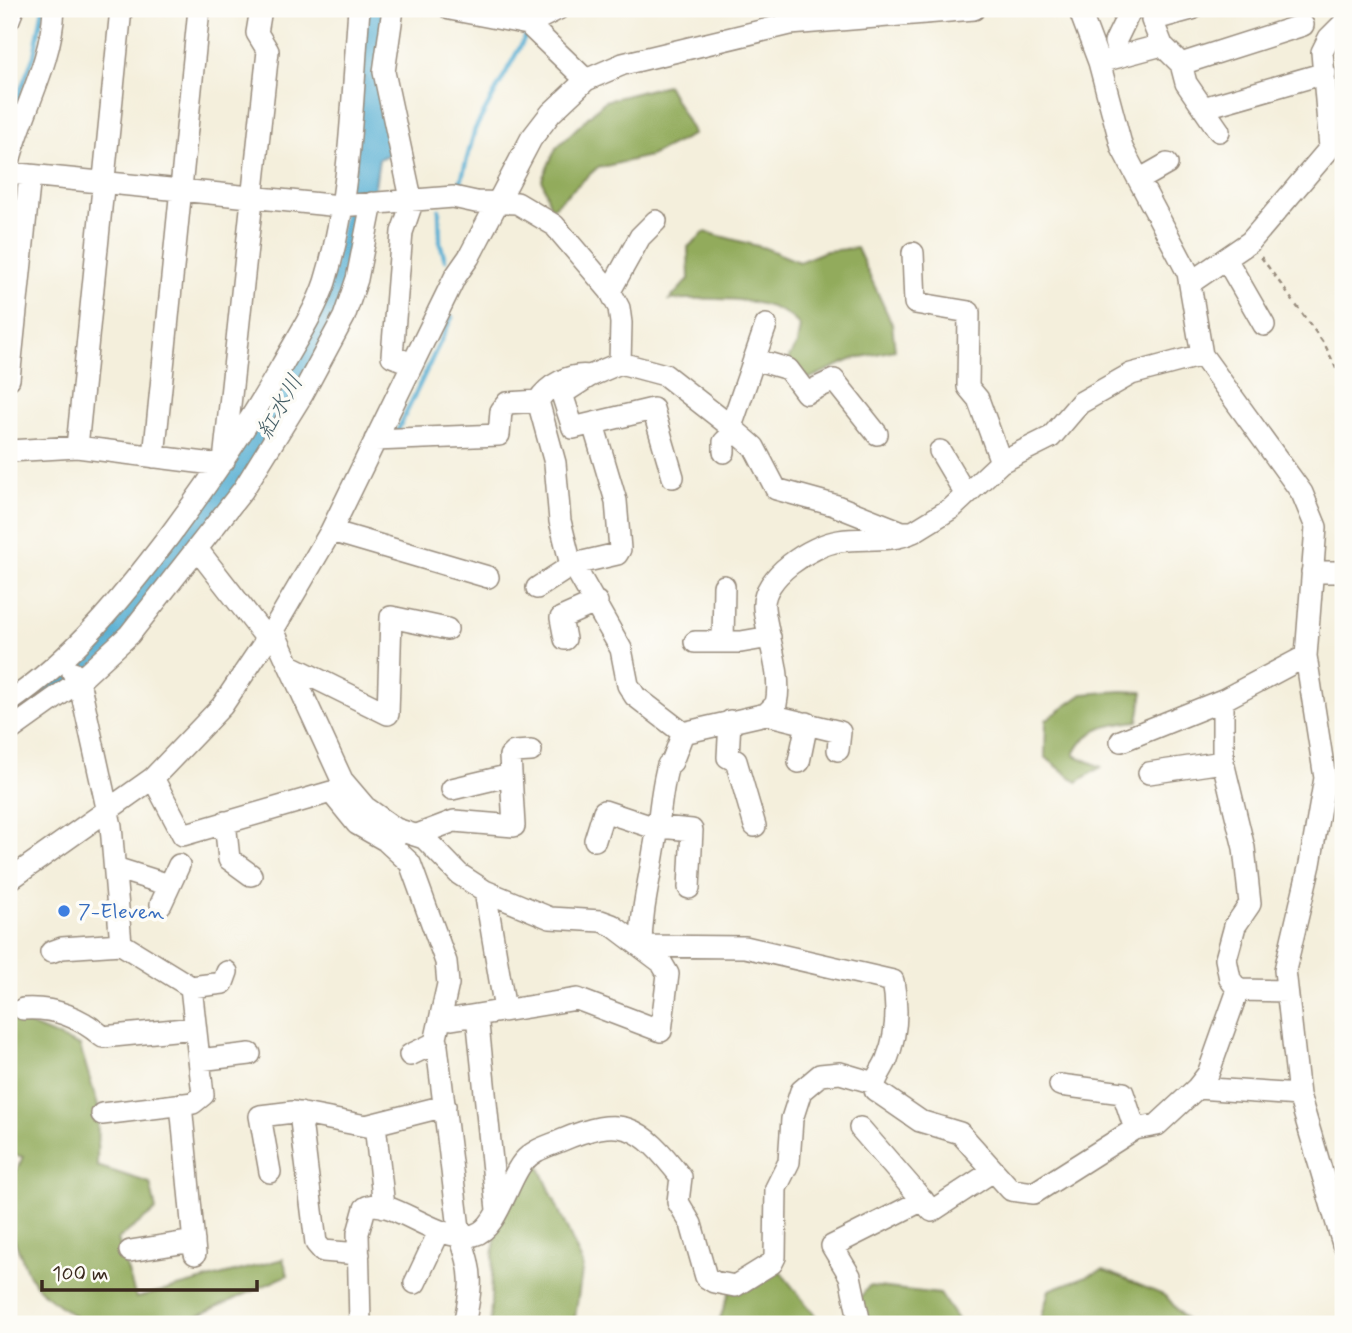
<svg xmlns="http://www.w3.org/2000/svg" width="1352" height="1333" viewBox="0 0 1352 1333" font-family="Mynerve,'Klee One',sans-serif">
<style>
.forest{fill:#92ab5c;stroke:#666a3d;stroke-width:2}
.water{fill:#56afd3;stroke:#486c78;stroke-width:2}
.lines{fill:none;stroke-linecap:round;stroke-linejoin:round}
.stream{stroke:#56afd3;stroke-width:4.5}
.river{stroke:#56afd3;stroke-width:26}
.minor-casing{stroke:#988c7d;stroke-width:24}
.path{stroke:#988c7d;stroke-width:2.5;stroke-dasharray:5 5;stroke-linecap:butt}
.minor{stroke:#fff;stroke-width:21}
.shop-dot{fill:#3f7fe0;stroke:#fdfcf7;stroke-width:2.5}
.labels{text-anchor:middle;stroke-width:7;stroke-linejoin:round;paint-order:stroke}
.shop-label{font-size:21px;fill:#366cbe;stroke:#fdfcf7;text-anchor:start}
.water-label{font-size:23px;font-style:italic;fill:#465f66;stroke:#fdfcf7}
</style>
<rect width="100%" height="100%" fill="#fdfcf7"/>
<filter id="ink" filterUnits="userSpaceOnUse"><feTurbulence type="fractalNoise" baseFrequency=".0143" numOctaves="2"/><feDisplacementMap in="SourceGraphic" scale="14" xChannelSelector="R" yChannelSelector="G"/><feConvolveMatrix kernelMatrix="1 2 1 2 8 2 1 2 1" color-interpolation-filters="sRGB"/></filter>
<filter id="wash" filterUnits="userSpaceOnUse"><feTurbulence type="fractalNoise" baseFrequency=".00686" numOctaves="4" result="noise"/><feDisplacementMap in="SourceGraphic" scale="28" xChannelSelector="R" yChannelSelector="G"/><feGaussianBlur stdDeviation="1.57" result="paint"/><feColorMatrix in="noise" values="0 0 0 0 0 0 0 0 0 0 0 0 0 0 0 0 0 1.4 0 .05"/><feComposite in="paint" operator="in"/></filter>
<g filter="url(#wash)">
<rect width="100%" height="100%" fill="#f4efdc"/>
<!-- forest -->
<path class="forest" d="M667,85L694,134L650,156L597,168L551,209L542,179L556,148L605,101Z
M705,232L765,248L799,262L826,251L857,248L892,324L895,350L853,359L808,379L787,361L797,344L800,326C774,294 707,298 669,300L689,279L688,247Z
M1122,691L1143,692L1138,721C1111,724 1085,728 1074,755L1101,767L1077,782L1045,757L1046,720L1083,694Z
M9,1016L80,1046L98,1106L97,1166L150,1183L156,1210L118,1239L136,1298L283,1259L288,1275L179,1324H85L45,1295L29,1276L9,1226V1186L23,1157L9,1153Z
M537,1161L583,1265L574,1324H490C494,1264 486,1202 537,1161Z
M775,1265L822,1324H718L730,1291Z
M1103,1270L1166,1296L1189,1324H1040L1049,1290Z
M869,1286L940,1294L960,1324H840Z"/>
<!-- water -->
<path class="water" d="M366,9H387L396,151L379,159L374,192L354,193Z"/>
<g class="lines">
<!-- stream -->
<path class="stream" d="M9,119L34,56L43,9
M460,185L475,129L527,34
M439,210L440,242L445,260
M397,432L452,317"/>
<!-- river -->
<path class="river" d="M9,716L67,674L126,618L225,493L248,459L330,314L346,275L361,183"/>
</g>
</g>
<g filter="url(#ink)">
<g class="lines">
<defs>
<path id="minor" d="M393,9L384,72L412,203L402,232L392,356L412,364
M450,9L528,24L586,80
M1079,9L1099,62L1122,148L1188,273L1202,355L1302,493L1316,527L1306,656L1325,778L1310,864L1285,970L1299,1095L1343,1244
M1192,9L1152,20L1162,45L1181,64L1186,83L1219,131
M9,19L13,9
M528,24L558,9
M1119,56L1115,42L1131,9
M1099,62L1162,45
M1181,64L1303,25
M1203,108L1325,73
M1330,148L1322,52L1329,38L1343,24
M9,162C23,108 51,65 54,9
M9,173L340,206L453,197L476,202L517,203L554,225L610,291L619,308L621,323L620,363L665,375L725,422L754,447L776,489L834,505L902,532H913L952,508L1001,462L1051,437L1080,403L1131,374L1202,355
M1139,180L1167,164
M913,253L915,303L969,312L968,387L978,399L1001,462
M1226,259L1264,325
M1190,283L1250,242L1330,148L1343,142
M610,291L640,237L656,221
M754,359L788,369L806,393L834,380L877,434
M620,363L590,376L562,394L573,428L653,409L673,477
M590,376C570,373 548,385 538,401L555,463L560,521L569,557L621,649L628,685L635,696L683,733
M9,379L30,175
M728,424L734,418L766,325
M375,440L499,435L501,411L507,403L538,401
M77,447L121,9
M9,451L77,447L213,464L224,461L268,51L257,33L261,9
M940,451L966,495
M724,452V442L736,431
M154,457L199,9
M331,531L488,577
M913,532C890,543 865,537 839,541C812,545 761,577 764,608C767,638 783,674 776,704L766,714L683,733L672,762L668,765C660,793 660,821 654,850C649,883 641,912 641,946L745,947L893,981C898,1007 897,1034 887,1059C883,1070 873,1079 875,1090L920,1121L960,1133L1011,1190L1034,1193L1135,1129L1157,1125L1197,1088L1299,1095
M197,549L267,639
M1312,572H1343
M537,588L574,564L617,554L620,549L616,501L593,424
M273,630L342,780L365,807L396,829L424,838L459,874L485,891L550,918L601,921L612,925L661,962L668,974L661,1031L577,999L452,1019
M565,639L561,618L597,602
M695,642H741L770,637
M723,642L724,586
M291,666L388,714L391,617L447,629
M73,673L79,681L111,826L121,944L191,987L203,1095L193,1103L102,1114
M1223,700V762L1244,848L1250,904L1235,926L1226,959L1230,979L1238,990
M9,702C75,657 122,598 170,535C210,481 248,426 281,367C296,340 315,312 325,282C351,198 352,97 359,9
M766,714L840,732L838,750
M730,721L728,757L736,761L755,826
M9,731L79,681L129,635L243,490L302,395L344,317L357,279L372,203
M1121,741L1223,700L1306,656
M799,762L807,723
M1149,773L1223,762
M153,778L183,835L331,792L357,824L385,840L410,863L446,962L448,984L436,1038L460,1237C474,1273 472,1288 464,1324
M452,789L511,775
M225,822L229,859L251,875
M417,835L454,821L514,826L510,756L514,752L531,751
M595,840L604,811L649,826L692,830L689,888
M115,868L169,885
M9,880L153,778L222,706L273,630L331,531L455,277L469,257L531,139L551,113L586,80L623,64L790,24L974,9
M485,891L505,1010
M161,904L179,865
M51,952L62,948L121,944
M191,987L223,983L227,972
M23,1009C54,1007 79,1016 103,1037L195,1028
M477,1015L497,1210
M410,1055L437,1042
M199,1060L250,1054
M1060,1085L1123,1093L1135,1129
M1197,1088L1208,1074L1238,990L1287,991
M181,1104L195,1254
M300,1113L316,1243L323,1251L359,1254
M375,1124L384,1207
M860,1128L932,1211L993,1171
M270,1172L260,1116L293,1112L366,1126L445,1106
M130,1251L194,1241
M415,1283L439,1232
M859,1319L850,1276L832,1246L923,1200
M360,1324L358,1233L365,1208C388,1193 439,1245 474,1235C498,1229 507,1181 523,1162C533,1150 546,1147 560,1141C623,1114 640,1125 681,1177L678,1202L691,1224L706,1277L714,1282L735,1286L772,1263L775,1257L776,1188L789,1162L792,1119L801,1091L820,1075L840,1073L874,1083"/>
</defs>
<!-- minor casing -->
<use href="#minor" class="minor-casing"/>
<!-- path -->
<path class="path" d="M1261,257L1325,345L1343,383"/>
<!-- minor -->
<use href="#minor" class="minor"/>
</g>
</g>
<!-- markers -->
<circle class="shop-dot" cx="64" cy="911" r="7"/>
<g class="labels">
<!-- shop labels -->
<g class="shop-label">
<text x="78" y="918">7-Eleven</text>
</g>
<!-- water labels -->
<g class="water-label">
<text transform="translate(279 406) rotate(-60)" y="8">紅水川</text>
</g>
</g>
<!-- margin -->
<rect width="1352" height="1333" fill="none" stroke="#fdfcf7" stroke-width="35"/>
<!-- scale -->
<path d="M42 1280v10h215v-10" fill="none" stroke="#3b2a1e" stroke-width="3.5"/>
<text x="52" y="1280" font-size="21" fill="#3b2a1e" stroke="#fdfcf7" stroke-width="5" paint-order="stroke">100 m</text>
</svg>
